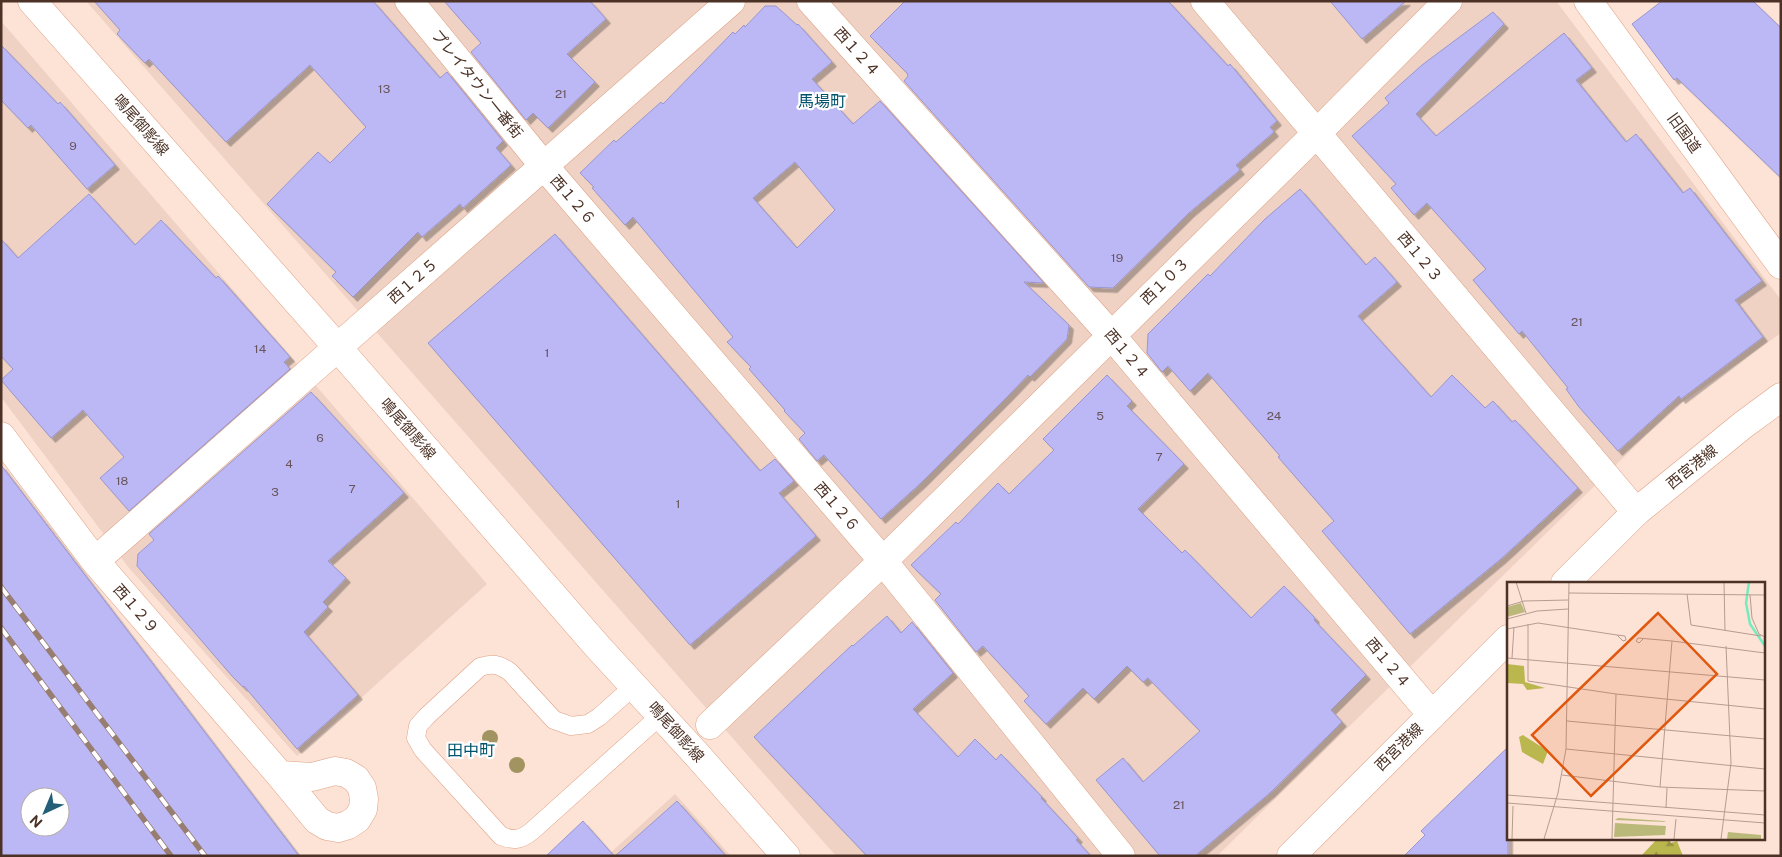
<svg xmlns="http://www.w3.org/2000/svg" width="1782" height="857" viewBox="0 0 1782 857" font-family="'Public Sans','Noto Sans JP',sans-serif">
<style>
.built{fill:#efd2c4}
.forest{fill:url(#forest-firs)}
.building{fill:#bbb8f5;stroke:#9996d1;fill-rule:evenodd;filter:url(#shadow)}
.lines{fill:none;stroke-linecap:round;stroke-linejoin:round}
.lane-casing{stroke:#dfa083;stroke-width:19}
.street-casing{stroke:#dfa083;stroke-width:29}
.secondary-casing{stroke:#dfa083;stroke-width:29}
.lane{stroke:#fff;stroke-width:18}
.street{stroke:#fff;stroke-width:28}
.secondary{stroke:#fff;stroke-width:28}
.rail-casing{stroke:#987d71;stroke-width:5.5}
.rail{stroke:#fff;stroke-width:4;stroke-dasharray:11;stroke-linecap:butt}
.tree{fill:#a29460}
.labels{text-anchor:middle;stroke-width:4.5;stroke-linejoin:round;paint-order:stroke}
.number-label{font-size:12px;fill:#68545a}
.street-label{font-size:15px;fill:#4c3226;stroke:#fff}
.neighbourhood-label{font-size:16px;fill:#00536c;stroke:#fff}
.inset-river{fill:none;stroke:#75ebbe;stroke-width:2.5}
.inset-road{fill:none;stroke:#b69c90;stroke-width:1}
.view{fill:#e0570d;fill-opacity:0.15;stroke:#e0570d;stroke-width:2.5}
.inset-edge{fill:none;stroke:#4c3226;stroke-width:2.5}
</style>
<defs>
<pattern id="forest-firs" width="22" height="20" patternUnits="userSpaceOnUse" patternTransform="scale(1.25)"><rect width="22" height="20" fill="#bbb74f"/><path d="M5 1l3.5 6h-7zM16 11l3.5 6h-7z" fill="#9a9541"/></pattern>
<filter id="shadow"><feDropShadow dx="4.5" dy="4.5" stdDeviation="0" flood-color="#0004"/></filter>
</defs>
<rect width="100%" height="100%" fill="#fde2d6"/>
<!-- built -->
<path class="built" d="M86,1H1556L1781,300V333L1674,408L1217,856H836Z
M1,21L487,584L297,756L129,568L1,397Z
M675,794L731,856H607Z"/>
<!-- forest -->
<path class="forest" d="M1658,838H1668L1671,843L1677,841L1683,856H1641Z"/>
<!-- building -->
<path class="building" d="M94,1H373L440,78L447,72L503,141L496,148L511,165L463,208L460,204L422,237L418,232L353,297L332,276L336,272L267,204L318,152L330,163L366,127L310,65L226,142L149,59L145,63L117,34L120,30Z
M444,1H590L606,19L567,54L595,82L548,128L533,113L526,120L471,52L481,43Z
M905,1H1168L1228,66L1230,64L1277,121L1270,127L1274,132L1236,165L1240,170L1190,212L1113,288L1089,287L904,81L908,76L907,73L870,36Z
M1330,1H1406L1362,39Z
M1662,1H1753L1781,28V178L1677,78L1674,80L1632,24Z
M765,6H776L797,25L798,24L832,62L812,79L853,124L880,101L1044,283L1024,282L1069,325L1067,339L1030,377L1028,375L1009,395L922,482L881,519L824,455L817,461L799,439L805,433L784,411L785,410L749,369L751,367L727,342L733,337L633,217L625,225L592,188L594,187L580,173L614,140L616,142L661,102L663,104L733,32L735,34L744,25L745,27ZM795,162L835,210L797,248L753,198Z
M1493,12L1504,24L1416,114L1436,136L1564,33L1592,68L1576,80L1626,142L1636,134L1683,193L1690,188L1762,281L1735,300L1763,337L1681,399L1679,396L1618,451L1579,407L1566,389L1568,388L1522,331L1519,334L1473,280L1486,269L1427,203L1414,215L1391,188L1396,184L1352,136L1389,103L1385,98L1422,65Z
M1,45L58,104L60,102L115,165L87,189L31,125L28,128L1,100Z
M1300,189L1366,265L1375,257L1397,282L1358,316L1431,397L1452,375L1485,408L1493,401L1512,422L1515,420L1578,488L1502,558L1410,634L1322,531L1334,521L1278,457L1280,456L1208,373L1190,391L1168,366L1162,372L1147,353L1148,334L1208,274L1210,276L1265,219Z
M89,194L135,245L161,220L216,278L218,276L290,357L284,362L290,369L129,511L100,478L124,457L83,410L51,438L1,380L13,369L1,356V239L18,258Z
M555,234L760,471L775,459L794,481L779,493L816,536L690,645L428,343Z
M1107,375L1132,401L1127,406L1184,464L1138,509L1182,553L1185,550L1251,618L1284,586L1315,618L1314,620L1366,675L1331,710L1342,722L1271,792L1195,856H1160L1096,780L1123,758L1143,782L1200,731L1148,678L1143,682L1127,666L1094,699L1083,688L1046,724L1024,701L1029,696L983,646L976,652L935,600L941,594L911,565L956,522L958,524L998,483L1009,494L1054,450L1043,439Z
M311,392L404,493L328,561L346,578L323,602L328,607L304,632L358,695L297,749L244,686L243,687L232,676L137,566L138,554L154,540L149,534Z
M1,465L146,655L299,856H1ZM30,797H60V827H30Z
M887,616L901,633L912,622L953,673L913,709L958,757L975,739L996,760L1001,754L1042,797L1041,798L1078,838L1076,840L1091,856H867L754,737L852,645L853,646Z
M1508,747V856H1404L1425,835L1421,831Z
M677,801L726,856H615Z
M583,821L614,856H546Z"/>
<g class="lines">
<defs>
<path id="lane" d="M634,686L599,717L588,724L571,726L554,720L510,672C499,664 492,663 480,667L427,716L418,726L416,738L423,750L501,836C514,841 521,840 532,831L661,715"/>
<path id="street" d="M409,1L544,166L883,561L1121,856
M811,1L1111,335L1432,715
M1205,1L1636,512
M1588,1L1781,265
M1,436L95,561L280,775L317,820L327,826L338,828L348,825L357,819L363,809L364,799L362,788L356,779L346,773L335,771L312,777L280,775
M95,561L731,1
M710,725L883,561L1316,134L1448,1"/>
<path id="secondary" d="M32,1L338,348L597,646L698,756L786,856
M1565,583L1636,512L1743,425L1781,397
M1291,856L1508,639"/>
</defs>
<!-- lane casing -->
<use href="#lane" class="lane-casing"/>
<!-- street casing -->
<use href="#street" class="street-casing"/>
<!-- secondary casing -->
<use href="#secondary" class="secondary-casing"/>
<!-- lane -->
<use href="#lane" class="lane"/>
<!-- street -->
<use href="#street" class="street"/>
<!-- secondary -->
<use href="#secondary" class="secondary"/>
<defs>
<path id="rail" d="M1,587L205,856
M1,628L171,856"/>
</defs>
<!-- rail casing -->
<use href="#rail" class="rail-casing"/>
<!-- rail -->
<use href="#rail" class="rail"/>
</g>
<!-- trees -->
<g class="tree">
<circle cx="490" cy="738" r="8"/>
<circle cx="517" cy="765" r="8"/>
</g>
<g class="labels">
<!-- number labels -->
<g class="number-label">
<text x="384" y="93">13</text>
<text x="561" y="98">21</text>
<text x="73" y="150">9</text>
<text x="1117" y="262">19</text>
<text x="1577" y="326">21</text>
<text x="260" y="353">14</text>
<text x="547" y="357">1</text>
<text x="1100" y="420">5</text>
<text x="1274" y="420">24</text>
<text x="320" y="442">6</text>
<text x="1159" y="461">7</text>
<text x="289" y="468">4</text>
<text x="122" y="485">18</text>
<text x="352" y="493">7</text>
<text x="275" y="496">3</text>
<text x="678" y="508">1</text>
<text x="1179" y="809">21</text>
</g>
<!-- street labels -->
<g class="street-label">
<text transform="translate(857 52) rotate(48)" y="5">西１２４</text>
<text transform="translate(477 84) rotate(51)" y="5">プレイタウン一番街</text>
<text transform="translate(141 125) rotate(49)" y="5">鳴尾御影線</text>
<text transform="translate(1684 133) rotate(54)" y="5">旧国道</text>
<text transform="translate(573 200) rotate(49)" y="5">西１２６</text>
<text transform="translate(1420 257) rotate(50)" y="5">西１２３</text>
<text transform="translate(413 281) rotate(-41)" y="5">西１２５</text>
<text transform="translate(1165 281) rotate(-44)" y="5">西１０３</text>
<text transform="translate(1127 354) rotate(50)" y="5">西１２４</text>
<text transform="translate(408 429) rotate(49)" y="5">鳴尾御影線</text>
<text transform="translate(1692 467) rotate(-39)" y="5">西宮港線</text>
<text transform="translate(837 507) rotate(49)" y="5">西１２６</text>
<text transform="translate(136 609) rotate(49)" y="5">西１２９</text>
<text transform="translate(1388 663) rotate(50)" y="5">西１２４</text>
<text transform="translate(676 732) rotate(48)" y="5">鳴尾御影線</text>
<text transform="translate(1399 747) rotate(-45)" y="5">西宮港線</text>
</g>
<!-- neighbourhood labels -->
<g class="neighbourhood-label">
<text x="822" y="107">馬場町</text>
<text x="471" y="756">田中町</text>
</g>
</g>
<!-- overview -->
<g transform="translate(1507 582)">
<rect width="258" height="258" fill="#fde2d6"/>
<path d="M111,236L157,239L159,240L108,238ZM108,241L159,244L158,253L107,255Z" fill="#bbb97a"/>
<path d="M0,82L17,84L18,100L38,106L20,108L16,102L0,101ZM16,153L41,169L36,182L15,170L12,155Z" fill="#bbb74f"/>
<path d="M14,21L18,30L0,35V25ZM221,250L254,253V257H220Z" fill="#bbb97a"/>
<path class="inset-river" d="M242,0L239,21L243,42L258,64"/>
<path class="inset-road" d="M9,0L19,31M217,0L218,49M62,11L258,13M180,12L184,43L254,54M243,13L245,36L252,52L258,55M0,24L17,19L61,18M0,37L30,29L61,27M21,42V99L109,112L258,127M0,47L31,41L110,53M110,53L118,54L119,58L116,59ZM137,56L132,61L129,59L131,56L165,59L258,71M0,76L258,98M5,76L7,45M60,139L258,157M59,167L258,187M55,193L153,205L258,209M153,205L165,59M0,213L258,233M0,221L258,241M159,226L160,206M5,257L6,224M37,257L51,211L59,167L62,0M105,257L109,112M167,257L169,237M214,257L224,181L219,64"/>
<path class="view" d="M151,31L210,92L84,214L25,153Z"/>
<rect width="258" height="258" class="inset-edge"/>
</g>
<!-- border -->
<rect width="1782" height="857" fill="none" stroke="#4c3226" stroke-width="5"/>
<!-- north arrow -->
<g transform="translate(45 812) rotate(224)"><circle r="24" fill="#ffffff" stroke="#b7ada8"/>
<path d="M0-4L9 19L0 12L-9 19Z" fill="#236077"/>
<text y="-8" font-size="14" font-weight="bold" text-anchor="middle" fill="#4c3226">N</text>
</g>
</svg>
